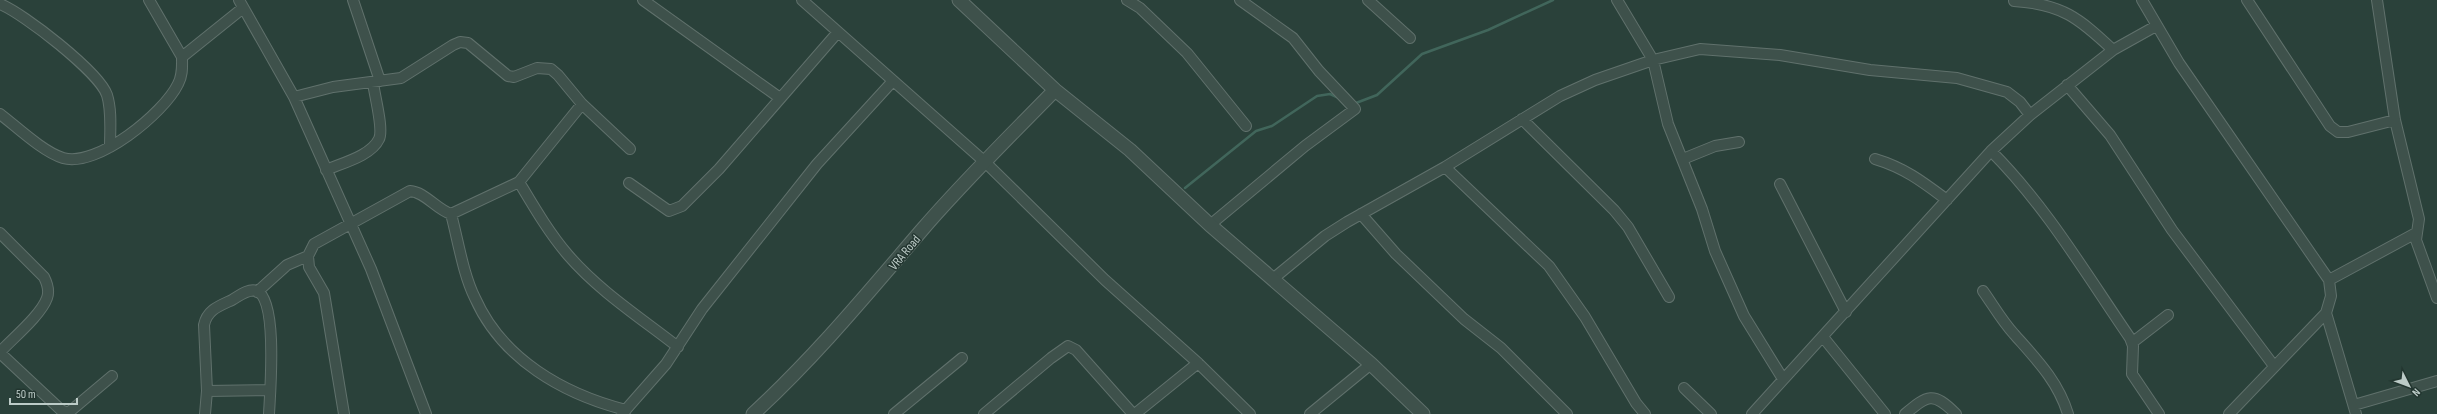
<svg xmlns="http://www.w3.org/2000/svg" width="2437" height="414" viewBox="0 0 2437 414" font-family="'Sofia Sans Condensed',sans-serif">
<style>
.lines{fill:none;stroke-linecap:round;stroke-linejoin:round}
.stream{stroke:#41665b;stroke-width:2.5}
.minor-casing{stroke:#60716c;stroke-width:12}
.tertiary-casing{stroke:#60716c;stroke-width:15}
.minor{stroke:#3e514b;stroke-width:10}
.tertiary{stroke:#3e514b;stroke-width:13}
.labels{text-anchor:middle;stroke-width:3;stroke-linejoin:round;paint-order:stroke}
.street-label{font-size:13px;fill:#bccbc7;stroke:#233630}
</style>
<rect width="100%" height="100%" fill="#2a413a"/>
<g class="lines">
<!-- stream -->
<path class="stream" d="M1356,103L1377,95L1422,54L1488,30L1553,0
M1185,188L1256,131L1272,126L1317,96L1330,94L1339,98"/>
<defs>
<path id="minor" d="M149,0L182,57
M239,0L294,97L371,269L426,414
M353,0L380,81
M643,0L780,98
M802,0L985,162L1105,280L1198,363L1250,414
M1127,0L1140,8L1187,53L1246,126
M1368,0L1410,38
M1617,0L1653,60L1668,124L1702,209L1715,251L1744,316L1783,379
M2142,0L2179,63L2329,280L2331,296L2326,313L2229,414
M2247,0L2330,126L2338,132H2348L2395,120
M2377,0L2395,120L2419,219L2416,240L2437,298
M2014,1C2062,4 2079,18 2113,50
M0,4C23,13 99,72 107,95C112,111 110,130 110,147
M2067,85L2110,135L2172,230L2274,366
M294,97L333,87L401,78L453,45L460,42L468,43L508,76L514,77L537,68L551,69L558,75L582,104L630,149
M0,114C17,127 43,152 63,158C97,168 164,113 178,84C183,75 182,66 182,57L243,8
M1522,119L1614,210L1628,227L1669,297
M1991,151C2046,206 2086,274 2130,338L2133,346L2132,374L2159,414
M1683,159L1715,146L1739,142
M1875,159C1905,168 1923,182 1947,200
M1445,167L1549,266L1585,317L1636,403L1645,414
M326,170C342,163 371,156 379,139C384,129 374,94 373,82
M519,182C534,207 549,233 568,255C599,291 641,318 678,347
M629,183L669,211L682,206L719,169L838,32
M1780,184L1846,312
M451,214C458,240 463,274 475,298C502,359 563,394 626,410
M1361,214L1396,254L1464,319L1501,348L1567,414
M1210,225L1305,146L1355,109L1319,71L1293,38L1240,0
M0,233L44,277C47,283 50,290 47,298C41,315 13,338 0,352
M1274,278L1325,236L1347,222L1445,167L1560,96L1595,80L1653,60L1700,49L1780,55L1870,70L1957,78L2007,92L2020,102L2030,115
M2329,280L2416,233
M1983,291C1993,305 2002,321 2014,334C2036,359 2058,381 2068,414
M257,292L287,265L308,256
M2326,313L2356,414
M1823,337L1885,414
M2133,342L2168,315
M0,353L61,410L68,413L112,376
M1684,388L1711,414
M207,391L270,390
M2354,405L2437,381
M205,414L207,391L204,325C207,310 219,306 232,300C239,296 248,288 257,291C278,301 270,393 269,414
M344,414L324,293L309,267L308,256L314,244L410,191C425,192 436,209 451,214L519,182L582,104
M622,414L666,364L702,309L817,164L892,82
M894,414L962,358
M984,414L1051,358L1068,346L1076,350L1133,414
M1135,414L1198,363
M1310,414L1371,364
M1752,414L1991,151L2030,115L2113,50L2156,26
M1905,414C1928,395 1933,391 1956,414"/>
<path id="tertiary" d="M959,0L1055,90L1130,150L1210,225L1371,364L1423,414
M753,414C816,356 866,295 921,231C963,182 1010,136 1055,90"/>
</defs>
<!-- minor casing -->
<use href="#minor" class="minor-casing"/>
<!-- tertiary casing -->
<use href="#tertiary" class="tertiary-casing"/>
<!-- minor -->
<use href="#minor" class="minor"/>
<!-- tertiary -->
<use href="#tertiary" class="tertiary"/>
</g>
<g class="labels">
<!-- street labels -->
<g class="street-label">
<text transform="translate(904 252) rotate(-50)" y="5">VRA Road</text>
</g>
</g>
<!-- north arrow -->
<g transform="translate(2409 386) rotate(132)" stroke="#233630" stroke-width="3" paint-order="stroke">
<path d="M0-3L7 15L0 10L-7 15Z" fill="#bccbc7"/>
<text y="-6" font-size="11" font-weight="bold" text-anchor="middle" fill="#bccbc7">N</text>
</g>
<!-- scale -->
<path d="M10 398v6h67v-6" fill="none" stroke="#bccbc7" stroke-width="2"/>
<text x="16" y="398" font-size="12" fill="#bccbc7" stroke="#233630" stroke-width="3" paint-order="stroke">50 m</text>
</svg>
